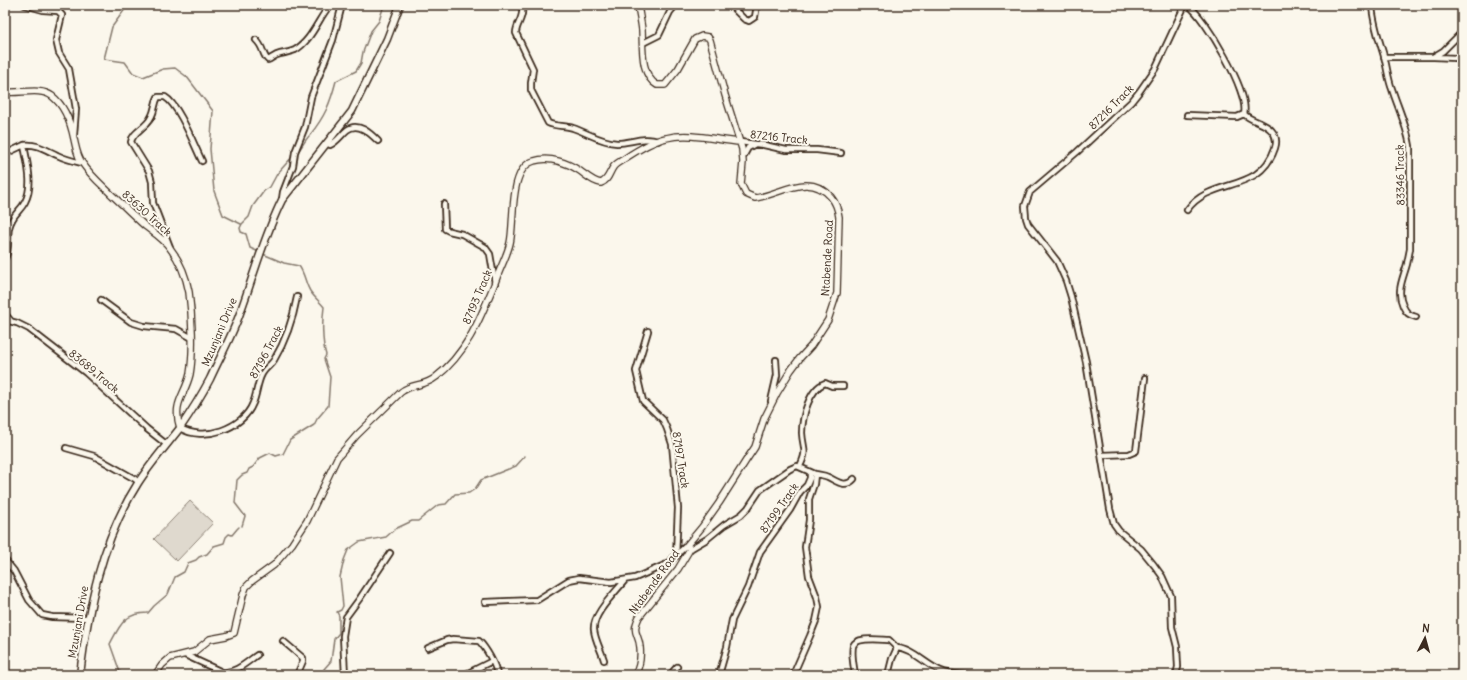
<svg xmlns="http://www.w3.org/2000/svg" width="1467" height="680" viewBox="0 0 1467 680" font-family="Delius,sans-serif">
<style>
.green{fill:#dfd9ce;stroke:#8d8276}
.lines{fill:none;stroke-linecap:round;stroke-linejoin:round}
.stream{stroke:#85796d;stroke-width:1.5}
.minor-casing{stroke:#3b2a1e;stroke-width:8}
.tertiary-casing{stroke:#3b2a1e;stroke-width:8}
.secondary-casing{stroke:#3b2a1e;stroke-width:9}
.minor{stroke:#fbf7ec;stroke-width:4.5}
.tertiary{stroke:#fbf7ec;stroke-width:5.5}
.secondary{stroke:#fbf7ec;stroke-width:6}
.labels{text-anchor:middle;stroke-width:4;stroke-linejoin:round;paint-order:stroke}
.street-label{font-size:11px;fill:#3b2a1e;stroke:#fbf7ec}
</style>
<rect width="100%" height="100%" fill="#fbf7ec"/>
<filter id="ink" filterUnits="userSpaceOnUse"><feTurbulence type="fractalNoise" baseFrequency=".025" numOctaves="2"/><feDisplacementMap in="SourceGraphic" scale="8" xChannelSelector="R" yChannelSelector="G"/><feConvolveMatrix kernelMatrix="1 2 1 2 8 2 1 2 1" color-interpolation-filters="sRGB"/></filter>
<g filter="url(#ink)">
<!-- green -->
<path class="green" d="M190,501L213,523L177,561L154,539Z"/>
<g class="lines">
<!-- stream -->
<path class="stream" d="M128,5L112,27L104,59L125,62L133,73L143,77L163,69L175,68L187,77L213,111L210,149L214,191L223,215L241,224
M297,153C302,147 305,140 310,135C325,116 330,104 336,81L356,71L361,63L363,52L371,31L379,21L384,5
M259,252L250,248L246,234L241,232L240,228L242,224L249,217L253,206L264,191L270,187L277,174L293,156
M242,526L245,516L235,503L237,480L242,475L247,473L249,469L253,467L260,458L270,453L276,456L283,454L290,440L314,425L317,419L328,406L330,377L324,359L326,355C322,342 322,321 324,307C319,301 314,297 310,291C305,283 305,274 299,266L284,263L263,254
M121,675L110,644C120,625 124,613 148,613L154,606L168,594L175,577L184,572L188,563L196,560L199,557L207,554L214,546L224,543L226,537L229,534L232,535L237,529L239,527
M323,675L324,669L331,661L334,639L339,633V616L337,612L341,610L343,606L340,577L344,560L348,550L359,542L386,537L395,529L412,521H418L438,505L446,504L455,494L469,493L475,489L481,480L516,466L525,456"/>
<defs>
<path id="minor" d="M25,5L43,10L58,11L62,15L56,40L59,53L69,69L76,109L74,135
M730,5L744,19L749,21L755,17L757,5
M1372,5C1373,23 1379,39 1384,56C1387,67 1388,79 1392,89C1398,108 1407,126 1410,146V249C1409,254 1408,259 1407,264C1403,279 1396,291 1403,306C1406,313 1409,315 1416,317
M522,8C524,18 516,24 516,33L533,69L531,83V90L548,123C556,127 565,125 573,128C588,133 601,142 617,143C631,143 643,136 658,141
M256,40C264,47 262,55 268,60C272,58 275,55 280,54C285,53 290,52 295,50C312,40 318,19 330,5
M643,43L659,35L670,12L676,5
M1384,57H1433L1443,51L1462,32
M1434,57L1456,58L1462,56
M1187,115L1237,117L1244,114C1250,93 1205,17 1188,5
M740,142L764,145L786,150H817L841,153
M327,143L330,145C337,142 341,135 347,130C358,121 371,134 378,141
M5,154L24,145
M743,157L748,148L755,144
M282,199L283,192L293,166L295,152L305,127L311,97L333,40L342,5
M444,204L445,229L449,231L462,234L485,247L490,254L495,283
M1187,210C1192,203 1198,198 1206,194C1232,181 1263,184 1275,148C1277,142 1277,137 1272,131C1265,122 1252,122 1244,114
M170,247L153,203L152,182L149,171L131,142C132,134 142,129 147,123C156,114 153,106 158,97H165C179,105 194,145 202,161
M5,258C10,250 7,237 9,228C12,214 20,212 25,202C34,185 27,163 24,145C36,143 46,150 57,155C65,159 73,161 82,163
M101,300L131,322L144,326L176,329L192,338
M5,314L11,321
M5,320L17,323L29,329L86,373L147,429L166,444
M648,331L636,371L643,401L663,420L667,429L672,444L678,508L676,556
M771,401L777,375L776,360
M180,428C203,442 243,429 253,403C257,394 257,383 262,374C265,368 271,365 274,360C286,340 293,319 297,297
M66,448L94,456L135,479L138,482
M1102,455L1129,454L1136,451L1145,378
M800,466C808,450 803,449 802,433C802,417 809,389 825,383L832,386H843
M815,474C819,475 824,475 828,477C837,481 845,489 854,479
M690,549L707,539L724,525L741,515L748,508L760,490L790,469L797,466L815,474L814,484L809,499V520L805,547L809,576L817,597L819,607L816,621L810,636L793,675
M5,560L14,571L29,600L42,615L52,617L88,618
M485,602L537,600L569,580L579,578L611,582L635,578L667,564L687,545
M283,641L303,658V661L297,675
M428,648L447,640L453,639L479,641C486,648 496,665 497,675
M185,655L222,672C235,674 247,662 257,655
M604,660C601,650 595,640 594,630C592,614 616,592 625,580
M345,675L343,636L346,617L360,598L390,553
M464,675L492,661
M670,675L677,667
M719,675L727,647L732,620L748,587L760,552L790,510L800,492L807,485L810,478V472
M855,675C854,666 851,655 853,646C856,636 881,640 889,640L897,648
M888,675L892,659L897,648C913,649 926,665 941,671C950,675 959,674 969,675
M1176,675L1178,667L1177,647L1172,627L1171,596L1162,576L1154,565L1141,549L1119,531L1114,524L1110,509L1086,362L1071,297L1066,281L1057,261L1028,224L1026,218L1025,206L1030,192L1077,152L1131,102L1139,92L1155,69L1185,5"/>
<path id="tertiary" d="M5,92C20,94 40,87 52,96C65,106 71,124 74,139C76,147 77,157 83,164C91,176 102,185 112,195C123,205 134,216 145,226C153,232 164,239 170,248C180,261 186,276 189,292C192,315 194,351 190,374C185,396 172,402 180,428
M155,675L162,665L170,658L194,652L210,639L226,636L234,633L243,595L246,587L252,581L274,565L292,544L307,521L337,458L357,435L401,392C412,383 424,387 436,377C468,352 481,316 496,280C500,268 507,256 510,243C515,223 508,168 534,161C550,156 568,163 580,171C587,176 593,182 601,183C609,180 609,172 614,166C617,163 621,161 624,159C636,151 652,141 666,138C689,132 716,140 740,142
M635,675C640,666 641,657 640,647C639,633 631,634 639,617L678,569L690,549L687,545L702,527L719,503L747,459L755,447L764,419L777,393L791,370L800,358L811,346L828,320L837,293L839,217C838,209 836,203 831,197C809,171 780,195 755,198L746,194L741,184L743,162L742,149L725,95L710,40L708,37L702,36L695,39L678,69L665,85H657C640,75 643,47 642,30C641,21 639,13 638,5"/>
<path id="secondary" d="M80,675C88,608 101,541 138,483C150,464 166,446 180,428C191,412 201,396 210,379C220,357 232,336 240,313C254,275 264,236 282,200L352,111L387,39L400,5"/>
</defs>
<!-- minor casing -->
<use href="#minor" class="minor-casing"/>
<!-- tertiary casing -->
<use href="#tertiary" class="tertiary-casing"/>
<!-- secondary casing -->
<use href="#secondary" class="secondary-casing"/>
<!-- minor -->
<use href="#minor" class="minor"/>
<!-- tertiary -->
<use href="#tertiary" class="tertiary"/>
<!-- secondary -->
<use href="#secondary" class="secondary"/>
</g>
</g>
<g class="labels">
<!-- street labels -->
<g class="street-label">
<text transform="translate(1111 107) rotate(-45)" y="4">87216 Track</text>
<text transform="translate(779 137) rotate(6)" y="4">87216 Track</text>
<text transform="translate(1400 175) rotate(-91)" y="4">83346 Track</text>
<text transform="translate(147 213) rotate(42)" y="4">83630 Track</text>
<text transform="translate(827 258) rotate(-87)" y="4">Ntabende Road</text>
<text transform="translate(477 297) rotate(-67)" y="4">87193 Track</text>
<text transform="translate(219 332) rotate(-67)" y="4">Mzunjani Drive</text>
<text transform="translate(266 352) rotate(-62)" y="4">87196 Track</text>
<text transform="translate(94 371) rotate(40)" y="4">83689 Track</text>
<text transform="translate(681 460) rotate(81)" y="4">87197 Track</text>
<text transform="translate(779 508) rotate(-55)" y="4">87199 Track</text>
<text transform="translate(654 582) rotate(-54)" y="4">Ntabende Road</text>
<text transform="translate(78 622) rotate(-80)" y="4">Mzunjani Drive</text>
</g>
</g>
<!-- margin -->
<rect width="1467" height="680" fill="none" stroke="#fbf7ec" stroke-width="20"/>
<rect x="10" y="10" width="1447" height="660" fill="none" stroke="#3b2a1e" stroke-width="1.5" filter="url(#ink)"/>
<!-- north arrow -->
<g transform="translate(1425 638) rotate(6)" stroke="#fbf7ec" stroke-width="3" paint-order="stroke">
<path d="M0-3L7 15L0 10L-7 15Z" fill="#3b2a1e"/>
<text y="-6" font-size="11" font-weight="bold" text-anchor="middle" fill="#3b2a1e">N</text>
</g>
</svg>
